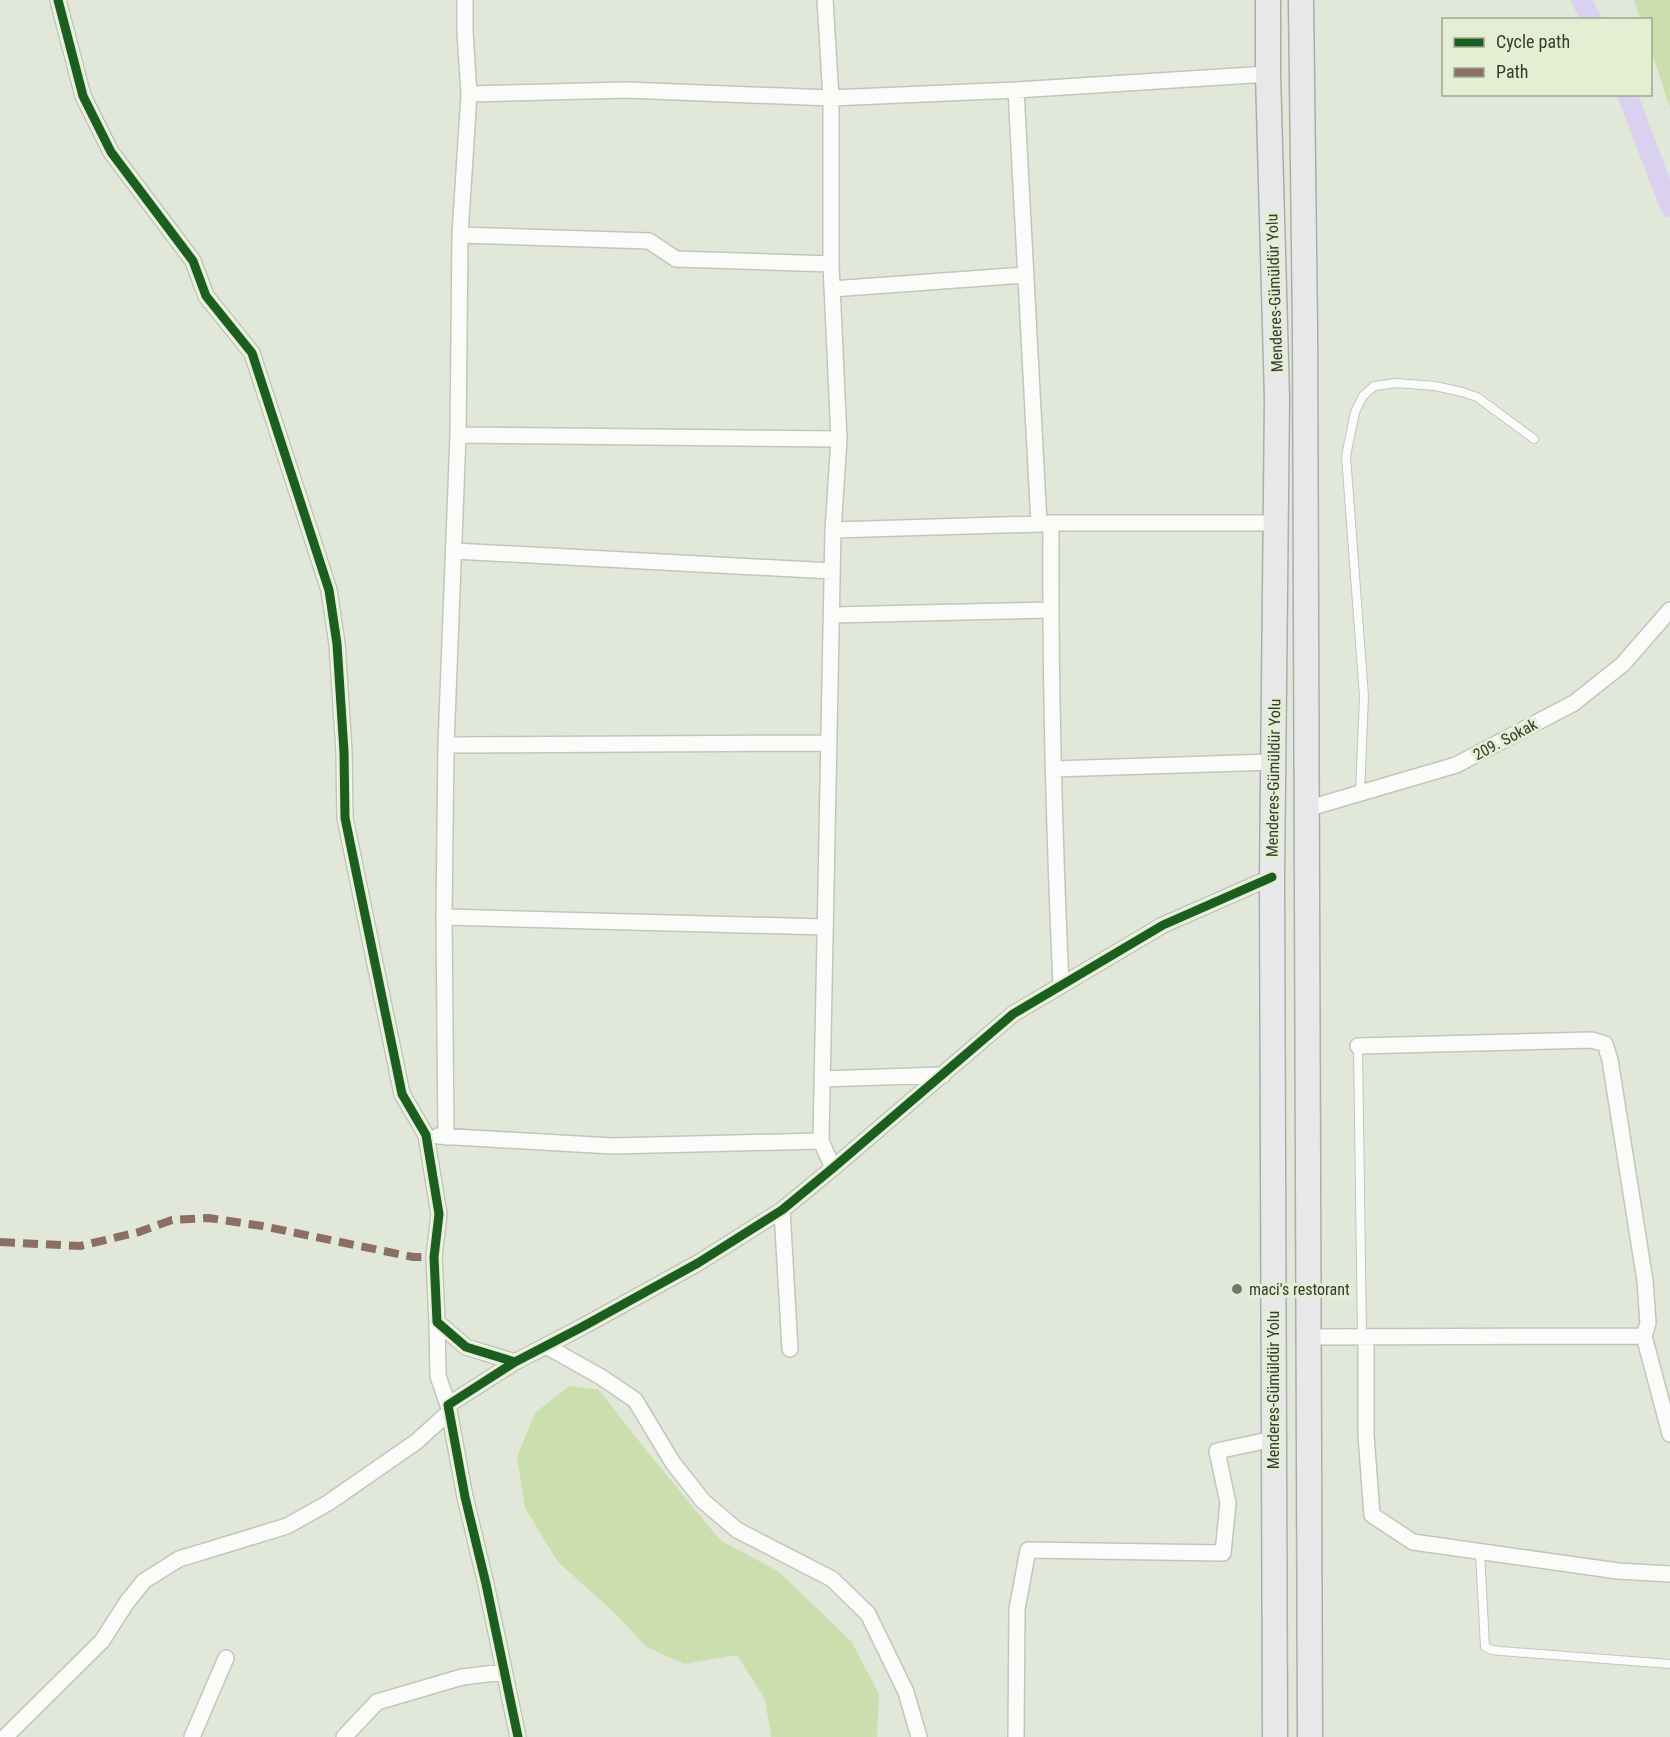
<svg xmlns="http://www.w3.org/2000/svg" width="1670" height="1737" viewBox="0 0 1670 1737" font-family="'Roboto Condensed',sans-serif">
<style>
.green{fill:#cbdeae}
.lines{fill:none;stroke-linecap:round;stroke-linejoin:round}
.canal{stroke:#d9d1ef;stroke-width:20}
.lane-casing{stroke:#c2c6ba;stroke-width:10}
.street-casing{stroke:#c2c6ba;stroke-width:18}
.primary-casing{stroke:#abacac;stroke-width:27}
.lane{stroke:#fbfcf9;stroke-width:8}
.street{stroke:#fbfcf9;stroke-width:15}
.primary{stroke:#e8e8ea;stroke-width:24}
.quiet{stroke:#8d6e63;stroke-width:8;stroke-dasharray:15 8;stroke-linecap:butt}
.cycleway-casing{stroke:#e3eed3;stroke-width:13}
.cycleway{stroke:#1b5e20;stroke-width:9}
.poi-dot{fill:#73786b;stroke:#e3eed3;stroke-width:2}
.labels{text-anchor:middle;stroke-width:6;stroke-linejoin:round;paint-order:stroke}
.street-label{font-size:16px;fill:#373b30;stroke:#e3eed3}
.poi-label{font-size:16px;fill:#373b30;stroke:#e3eed3;text-anchor:start}
</style>
<rect width="100%" height="100%" fill="#e2e8d9"/>
<!-- green -->
<path class="green" d="M1634,0H1670V108L1651,50L1650,20L1640,19Z
M569,1386L599,1390L642,1445L720,1540L779,1572L851,1641L879,1694L877,1737H771L765,1699L737,1655L684,1664L645,1646L617,1615L558,1562L525,1508L517,1457L535,1413Z"/>
<g class="lines">
<!-- canal -->
<path class="canal" d="M1581,0L1592,20
M1627,94L1670,207"/>
<defs>
<path id="lane" d="M1360,793L1364,696L1346,456L1355,412L1363,396L1374,386L1397,383L1435,386L1462,392L1477,397L1534,439
M1358,1046L1362,1337
M1480,1552L1485,1647L1492,1650L1501,1651L1670,1664"/>
<path id="street" d="M58,0L83,96L111,152L193,261L206,296L252,353L329,590L337,644L344,752L345,818L402,1094L426,1135L439,1214L434,1257L437,1322L466,1347L515,1362
M825,0L831,98V264L839,439L833,530L1039,524L1051,523H1277
M1016,90L1039,524
M469,94L626,90L831,98L1016,90L1268,74
M460,235L649,241L676,259L831,264
M832,289L1026,275
M458,435L839,439
M1051,523C1050,677 1054,831 1061,985
M833,530L821,1141L833,1168
M454,551L832,571
M831,615L1050,610
M446,745L828,743
M1054,769L1273,762
M1306,809L1456,765L1574,703L1623,664L1670,610
M444,917L824,927
M1358,1046L1592,1040L1605,1044L1610,1060L1645,1281L1648,1323L1644,1336
M822,1079L943,1075
M438,1136L612,1146L821,1141
M446,1137L444,917L446,745L458,435L460,235L469,94L465,32V0
M782,1210L790,1349
M437,1322L438,1376L448,1405
M1308,1337L1644,1336L1670,1434
M1366,1337V1435L1372,1515L1413,1542L1618,1571L1670,1574
M546,1346L601,1377L635,1400L673,1463L703,1501L737,1530L832,1579L868,1614L906,1692L919,1737
M5,1737L102,1641L127,1602L144,1581L179,1559L287,1526L328,1503L416,1442L449,1412
M192,1737L226,1658
M344,1737L377,1702L462,1677L504,1672
M518,1737L486,1584L465,1497L448,1405L515,1362L582,1327L698,1263L782,1210L833,1168L1013,1014L1163,925L1272,877
M1016,1737L1017,1609L1028,1550L1223,1553L1228,1503L1217,1451L1273,1439"/>
<path id="primary" d="M1268,0V74L1277,398L1272,877L1275,1737
M1301,0L1305,329L1310,1737"/>
</defs>
<!-- lane casing -->
<use href="#lane" class="lane-casing"/>
<!-- street casing -->
<use href="#street" class="street-casing"/>
<!-- primary casing -->
<use href="#primary" class="primary-casing"/>
<!-- lane -->
<use href="#lane" class="lane"/>
<!-- street -->
<use href="#street" class="street"/>
<!-- primary -->
<use href="#primary" class="primary"/>
<!-- quiet -->
<path class="quiet" d="M0,1242L80,1246L139,1232L172,1220L209,1218L262,1226L413,1257H434"/>
<defs>
<path id="cycleway" d="M58,0L83,96L111,152L193,261L206,296L252,353L329,590L337,644L344,752L345,818L402,1094L426,1135L439,1214L434,1257L437,1322L466,1347L515,1362
M518,1737L486,1584L465,1497L448,1405L515,1362L582,1327L698,1263L782,1210L833,1168L1013,1014L1163,925L1272,877"/>
</defs>
<!-- cycleway casing -->
<use href="#cycleway" class="cycleway-casing"/>
<!-- cycleway -->
<use href="#cycleway" class="cycleway"/>
</g>
<!-- markers -->
<circle class="poi-dot" cx="1237" cy="1289" r="6"/>
<g class="labels">
<!-- street labels -->
<g class="street-label">
<text transform="translate(1274 293) rotate(-92)" y="6">Menderes-Gümüldür Yolu</text>
<text transform="translate(1505 739) rotate(-28)" y="6">209. Sokak</text>
<text transform="translate(1273 778) rotate(-89)" y="6">Menderes-Gümüldür Yolu</text>
<text transform="translate(1273 1390) rotate(-90)" y="6">Menderes-Gümüldür Yolu</text>
</g>
<!-- poi labels -->
<g class="poi-label">
<text x="1249" y="1295">maci's restorant</text>
</g>
</g>
<!-- legend -->
<rect x="1442" y="18" width="210" height="78" fill="#e3eed3" stroke="#9ea692" stroke-width="1.5"/>
<rect x="1454" y="38" width="30" height="9" fill="#1b5e20" stroke="#9ea692" stroke-width="1.5"/>
<text x="1496" y="48" font-size="18" fill="#373b30">Cycle path</text>
<rect x="1454" y="68" width="30" height="9" fill="#8d6e63" stroke="#9ea692" stroke-width="1.5"/>
<text x="1496" y="78" font-size="18" fill="#373b30">Path</text>
</svg>
